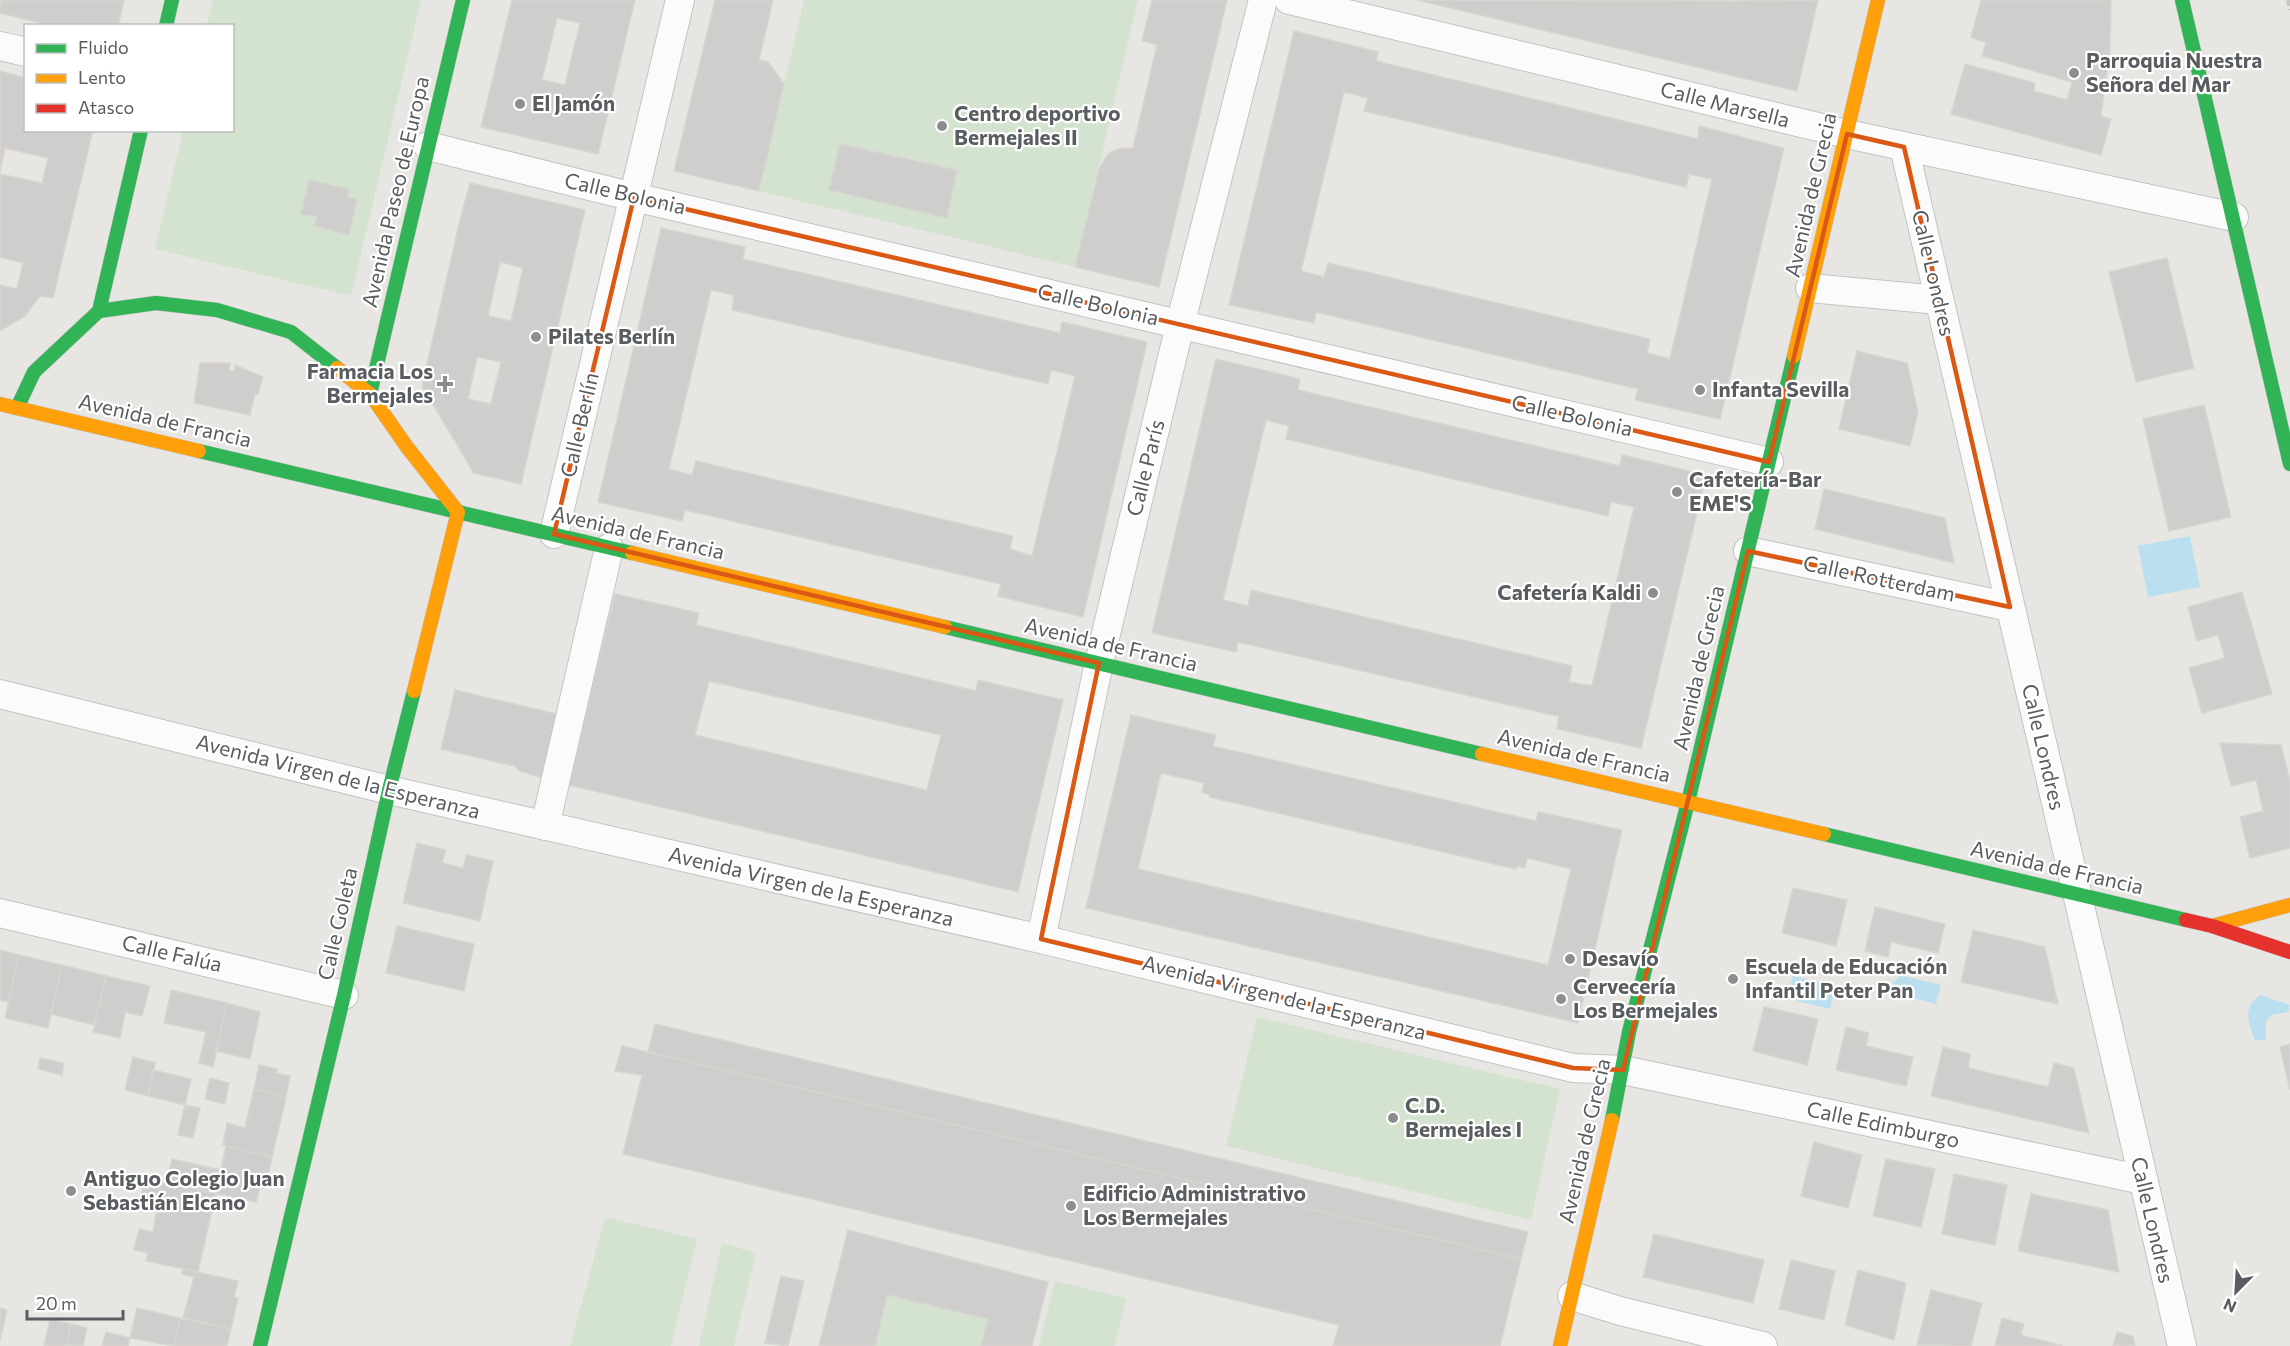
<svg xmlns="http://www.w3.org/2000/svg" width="2290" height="1346" viewBox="0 0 2290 1346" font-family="Commissioner,sans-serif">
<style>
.green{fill:#d4e3cf}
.water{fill:#badfef}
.building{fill:#d0cecc;stroke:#d7d5d2;stroke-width:1.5;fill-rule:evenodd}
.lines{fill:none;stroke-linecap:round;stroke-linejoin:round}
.street-casing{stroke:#c4c3c3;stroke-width:30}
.fast-casing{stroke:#c3c3c3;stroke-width:15}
.slow-casing{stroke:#c3c3c3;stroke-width:15}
.jam-casing{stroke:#c3c3c3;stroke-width:15}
.path{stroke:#c2c7c4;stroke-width:4;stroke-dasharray:6 3;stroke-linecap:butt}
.street{stroke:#fcfbfb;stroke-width:28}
.fast{stroke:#30b455;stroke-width:14}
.slow{stroke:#ff9f0a;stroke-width:14}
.jam{stroke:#e5322d;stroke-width:14}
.marked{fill:none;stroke:#da5914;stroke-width:4.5;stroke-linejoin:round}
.poi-dot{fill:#8b8d8e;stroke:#fff;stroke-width:2}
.labels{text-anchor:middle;stroke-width:4.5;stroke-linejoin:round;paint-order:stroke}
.poi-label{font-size:21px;font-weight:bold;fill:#595d60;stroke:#fff;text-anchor:start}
.street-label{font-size:21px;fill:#595d60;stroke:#fff}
</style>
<rect width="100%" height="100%" fill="#e8e6e2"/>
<!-- green -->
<path class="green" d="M213,0H421L351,296L155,249L183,131L232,130V26L207,25Z
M804,0H1138L1075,267L759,191Z
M1257,1017L1560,1089L1531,1220L1226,1146Z
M605,1217L697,1239L671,1346H570Z
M722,1243L756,1253L734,1346H699Z
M1055,1281L1126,1298L1115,1346H1039Z
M887,1295L988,1319L981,1346H875Z"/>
<!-- water -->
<path class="water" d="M2190,536L2200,587L2148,597L2138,546Z
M1899,975L1941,985L1936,1004L1894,993L1896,989L1892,982L1897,980Z
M1793,976L1831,985V988L1834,990L1830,1009L1793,1000L1797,987L1790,985Z
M2260,995L2290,1005L2288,1012L2271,1015L2266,1022V1039L2255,1041C2249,1022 2241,1009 2260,995Z"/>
<!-- building -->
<path class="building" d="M1,0H124L118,26H54L0,13Z
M512,0H635L598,154L481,127ZM557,18L580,23L565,85L542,80Z
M715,0H773L759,60L768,62L784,84L759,191L674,171Z
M1152,0H1227L1159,287L1075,267L1099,169L1106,157L1111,152L1121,148H1133L1157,45L1142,41Z
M1417,0L1734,1L1818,0L1797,91Z
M1981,0H2111L2110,50L2101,116L2111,119L2101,155L1951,114L1965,64L2035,83L2034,91L2067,100L2072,82L1982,56L1986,43L1971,37Z
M1294,31L1378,52L1376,61L1698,139L1699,126L1784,148L1720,419L1635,400L1638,389L1316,312L1314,323L1229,305ZM1344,92L1368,98L1364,111L1686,187L1689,174L1712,179L1670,359L1647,353L1650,339L1328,263L1324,277L1301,271Z
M0,71L26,78V130H93L53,298L40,296L24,317L0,331V285L17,289L23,263L0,257V174L42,183L48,158L5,148L0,172Z
M840,144L957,170L947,218L829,190Z
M309,180L349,189L348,197L357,199L349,235L314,226L317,217L301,214Z
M470,183L585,210L521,484L474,473L422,386L460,220ZM500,262L523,268L511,321L488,316ZM477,357L501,362L491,404L468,399Z
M661,228L745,247L743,259L1060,333L1062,322L1147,342L1083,617L998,596L1001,584L694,512L685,510L682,521L598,502ZM711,290L734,295L732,310L1048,384L1051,370L1075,376L1032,556L1010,549L1013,536L696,461L692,475L669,469Z
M2167,258L2194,368L2136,382L2109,272Z
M1857,351L1907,363L1918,412L1910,446L1839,429Z
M1216,359L1300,379L1298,390L1620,466L1622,455L1706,475L1641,748L1557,729L1559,716L1548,714L1238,642L1236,652L1152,633ZM1266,420L1289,426L1286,439L1608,516L1611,502L1634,507L1592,686L1569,682L1572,666L1251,590L1248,606L1223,600Z
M200,363H230L229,370L234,371L235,365L263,377L258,394L255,393L250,415L194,403Z
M2204,405L2231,517L2169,531L2143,419Z
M1824,489L1945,518L1954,563L1815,529Z
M2242,592L2272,694L2202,713L2189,668L2225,658L2218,635L2197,641L2188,607Z
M615,594L699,613L696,625L976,691L978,680L1063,700L1018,892L569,785ZM709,681L941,735L927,790L695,735Z
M455,690L557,714L543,778L520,771L514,766L441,749Z
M1131,715L1216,735L1213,746L1536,821L1538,812L1622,830L1578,1023L1086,908ZM1161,773L1204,783L1202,792L1210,795L1209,797L1516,869L1517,866L1525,868L1527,858L1571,869L1548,965L1138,869Z
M2220,743L2281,745L2290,781V848L2250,858L2240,817L2263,811L2256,780L2231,786Z
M417,843L446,850L442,863L463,868L466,855L493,861L480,921L403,903Z
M1793,888L1847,900L1836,946L1782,933Z
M1875,907L1945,924L1938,953L1891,942L1888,957L1865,951Z
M397,926L474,944L464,991L386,973Z
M1973,930L2045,947L2058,1004L1961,982Z
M0,950L19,955L8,1002L0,1000Z
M19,955L62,965L48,1028L5,1018Z
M62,965L106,976L94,1025L51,1014Z
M106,976L150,986L142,1016L125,1012L120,1038L93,1032Z
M171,990L227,1003L213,1067L199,1063L206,1032L164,1023Z
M227,1003L260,1012L250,1059L216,1051Z
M1764,1007L1818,1019L1807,1065L1753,1051Z
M655,1024L1528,1232L1521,1259L648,1052Z
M1846,1027L1869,1033L1866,1046L1913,1057L1906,1086L1836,1070Z
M2290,1044V1090L2280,1047Z
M622,1046L1521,1259L1500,1346H1333L1339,1325L623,1154L642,1075L615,1071Z
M1943,1047L1970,1054L1968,1068L2048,1087L2054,1063L2074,1068L2089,1133L1931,1096Z
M133,1057L155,1063L148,1096L125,1090Z
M40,1058L64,1063L62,1075L38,1069Z
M259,1065L277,1069L276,1073L290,1076L286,1097L254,1089Z
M153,1070L191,1079L185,1105L148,1096Z
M210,1078L229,1083L225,1104L205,1099Z
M254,1089L286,1097L272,1157L223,1145L227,1123L245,1128Z
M185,1105L200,1108L193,1138L178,1135Z
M1814,1142L1862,1155L1848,1208L1801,1196Z
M226,1146L272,1157L265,1188L260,1187L256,1202L167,1183L172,1159L221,1170Z
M1886,1159L1935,1169L1921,1227L1873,1216Z
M1954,1174L2007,1185L1995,1245L1942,1234Z
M145,1178L216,1193L198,1272L146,1261L148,1253L134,1250L139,1229L153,1232L157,1209L139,1205Z
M2031,1194L2108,1210L2119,1272L2018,1251Z
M848,1230L1048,1282L1032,1346H981L988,1319L887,1295L875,1346H819Z
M1654,1234L1764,1260L1753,1303L1643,1277Z
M1791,1260L1835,1271L1824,1320L1779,1309Z
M183,1269L238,1281L234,1297L238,1298L231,1329L183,1318L194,1277L182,1274Z
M1858,1270L1906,1283L1894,1340L1845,1325Z
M781,1276L804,1281L788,1346L765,1343Z
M1931,1290L1982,1303L1971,1346L1917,1345Z
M0,1308L7,1310L0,1341Z
M137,1308L180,1318L174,1346L130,1338Z
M180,1318L231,1329L227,1346H174Z
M2002,1318L2024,1324L2021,1335L2063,1346H1995Z
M50,1319L71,1324L66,1346H44Z
M71,1324L87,1328L83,1346L66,1345Z
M106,1332L130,1338L128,1346H102Z
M2117,1332L2133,1336L2135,1346H2113Z"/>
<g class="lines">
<defs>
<path id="street" d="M1289,0L1847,134L2234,217
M0,46L26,52
M428,146L634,197L1769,462
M1904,147L2182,1346
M1810,288L1939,300
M554,534L680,0
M1748,551L2010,607
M0,694L389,790L1041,939L1573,1068L1623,1070L2143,1180
M545,826L609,548
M0,913L344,995
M1041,939L1099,663L1180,325L1263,0
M1572,1296L1620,1311L1763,1346"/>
<path id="fast" d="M2182,0L2290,464
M166,26L172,0
M99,311L141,130
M370,394L463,0
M17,408L34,372L99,311L156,303L217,310L291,332L337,368
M199,451L632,553
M945,627L1482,754
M1824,834L2186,920
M1612,1120L1629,1032L1688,802L1794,356
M260,1346L344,995L389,790L414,691"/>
<path id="slow" d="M1794,356L1878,0
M337,368L370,394L407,447L458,512L414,691
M0,404L199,451
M632,553L945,627
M1482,754L1824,834
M2212,926L2290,905
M1560,1346L1612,1120"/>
<path id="jam" d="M2186,920L2212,926L2290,952"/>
</defs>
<!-- street casing -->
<use href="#street" class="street-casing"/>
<!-- fast casing -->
<use href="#fast" class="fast-casing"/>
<!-- slow casing -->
<use href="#slow" class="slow-casing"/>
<!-- jam casing -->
<use href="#jam" class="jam-casing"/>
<!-- path -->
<path class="path" d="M2288,0L2290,10"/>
<!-- street -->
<use href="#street" class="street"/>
<!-- fast -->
<use href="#fast" class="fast"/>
<!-- slow -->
<use href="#slow" class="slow"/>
<!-- jam -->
<use href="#jam" class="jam"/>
</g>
<!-- marked area -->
<path class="marked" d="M1847,134L1904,147L2010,607L1748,551L1623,1070L1573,1068L1041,939L1099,663L554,534L634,197L1769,462Z"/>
<!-- markers -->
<g class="poi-dot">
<circle cx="2074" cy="73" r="6"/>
<circle cx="520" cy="104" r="6"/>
<circle cx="942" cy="126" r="6"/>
<circle cx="536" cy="337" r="6"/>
<path d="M442 375h6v6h6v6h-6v6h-6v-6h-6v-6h6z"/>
<circle cx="1700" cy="390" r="6"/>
<circle cx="1677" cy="492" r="6"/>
<circle cx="1653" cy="593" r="6"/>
<circle cx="1570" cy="959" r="6"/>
<circle cx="1733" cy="979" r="6"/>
<circle cx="1561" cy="999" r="6"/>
<circle cx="1393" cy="1118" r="6"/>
<circle cx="71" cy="1191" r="6"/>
<circle cx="1071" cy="1206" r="6"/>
</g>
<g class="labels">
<!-- poi labels -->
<g class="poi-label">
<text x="2086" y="68">Parroquia Nuestra<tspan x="2086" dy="24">Señora del Mar</tspan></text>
<text x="532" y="111">El Jamón</text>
<text x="954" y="121">Centro deportivo<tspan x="954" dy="24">Bermejales II</tspan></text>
<text x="548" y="344">Pilates Berlín</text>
<text x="433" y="379" text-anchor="end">Farmacia Los<tspan x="433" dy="24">Bermejales</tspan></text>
<text x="1712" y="397">Infanta Sevilla</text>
<text x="1689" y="487">Cafetería-Bar<tspan x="1689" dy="24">EME'S</tspan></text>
<text x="1641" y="600" text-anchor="end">Cafetería Kaldi</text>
<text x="1582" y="966">Desavío</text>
<text x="1745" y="974">Escuela de Educación<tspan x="1745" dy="24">Infantil Peter Pan</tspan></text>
<text x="1573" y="994">Cervecería<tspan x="1573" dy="24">Los Bermejales</tspan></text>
<text x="1405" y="1113">C.D.<tspan x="1405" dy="24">Bermejales I</tspan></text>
<text x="83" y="1186">Antiguo Colegio Juan<tspan x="83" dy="24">Sebastián Elcano</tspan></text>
<text x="1083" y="1201">Edificio Administrativo<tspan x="1083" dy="24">Los Bermejales</tspan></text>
</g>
<!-- street labels -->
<g class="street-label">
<text transform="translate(1725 105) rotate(14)" y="7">Calle Marsella</text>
<text transform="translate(396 192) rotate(-77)" y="7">Avenida Paseo de Europa</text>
<text transform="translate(625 194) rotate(13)" y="7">Calle Bolonia</text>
<text transform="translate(1811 195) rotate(-77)" y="7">Avenida de Grecia</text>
<text transform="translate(1933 273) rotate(77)" y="7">Calle Londres</text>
<text transform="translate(1098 305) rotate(13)" y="7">Calle Bolonia</text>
<text transform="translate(1572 416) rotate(13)" y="7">Calle Bolonia</text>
<text transform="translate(165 421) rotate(13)" y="7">Avenida de Francia</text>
<text transform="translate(580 425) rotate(-77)" y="7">Calle Berlín</text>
<text transform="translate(1146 468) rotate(-76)" y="7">Calle París</text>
<text transform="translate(638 533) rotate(13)" y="7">Avenida de Francia</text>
<text transform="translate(1879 579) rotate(12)" y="7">Calle Rotterdam</text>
<text transform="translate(1111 645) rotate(13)" y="7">Avenida de Francia</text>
<text transform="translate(1699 668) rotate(-77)" y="7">Avenida de Grecia</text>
<text transform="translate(2043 747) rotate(77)" y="7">Calle Londres</text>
<text transform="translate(1584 756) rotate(13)" y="7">Avenida de Francia</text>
<text transform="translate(338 777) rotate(14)" y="7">Avenida Virgen de la Esperanza</text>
<text transform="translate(2057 868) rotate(13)" y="7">Avenida de Francia</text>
<text transform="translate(811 887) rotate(13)" y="7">Avenida Virgen de la Esperanza</text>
<text transform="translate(338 924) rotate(-77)" y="7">Calle Goleta</text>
<text transform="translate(172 954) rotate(13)" y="7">Calle Falúa</text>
<text transform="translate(1284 998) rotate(14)" y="7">Avenida Virgen de la Esperanza</text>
<text transform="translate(1883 1125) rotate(12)" y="7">Calle Edimburgo</text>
<text transform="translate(1585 1141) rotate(-77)" y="7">Avenida de Grecia</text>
<text transform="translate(2152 1220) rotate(77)" y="7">Calle Londres</text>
</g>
</g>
<!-- legend -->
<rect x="24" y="24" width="210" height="108" fill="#ffffff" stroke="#bdbebf" stroke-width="1.5"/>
<rect x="36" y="44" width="30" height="9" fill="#30b455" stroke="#bdbebf" stroke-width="1.5"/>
<text x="78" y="54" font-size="18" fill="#595d60">Fluido</text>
<rect x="36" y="74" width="30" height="9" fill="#ff9f0a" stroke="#bdbebf" stroke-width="1.5"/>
<text x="78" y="84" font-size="18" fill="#595d60">Lento</text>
<rect x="36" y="104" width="30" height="9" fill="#e5322d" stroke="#bdbebf" stroke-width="1.5"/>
<text x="78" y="114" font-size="18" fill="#595d60">Atasco</text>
<!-- north arrow -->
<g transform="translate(2236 1292) rotate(204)" stroke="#ffffff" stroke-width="4.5" paint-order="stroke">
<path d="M0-4.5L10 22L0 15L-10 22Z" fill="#595d60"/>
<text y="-9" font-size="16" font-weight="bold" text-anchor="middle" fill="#595d60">N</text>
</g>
<!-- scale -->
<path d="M27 1310v9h96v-9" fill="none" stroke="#595d60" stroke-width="3"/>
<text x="36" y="1310" font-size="18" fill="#595d60" stroke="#ffffff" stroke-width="4.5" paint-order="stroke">20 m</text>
</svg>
